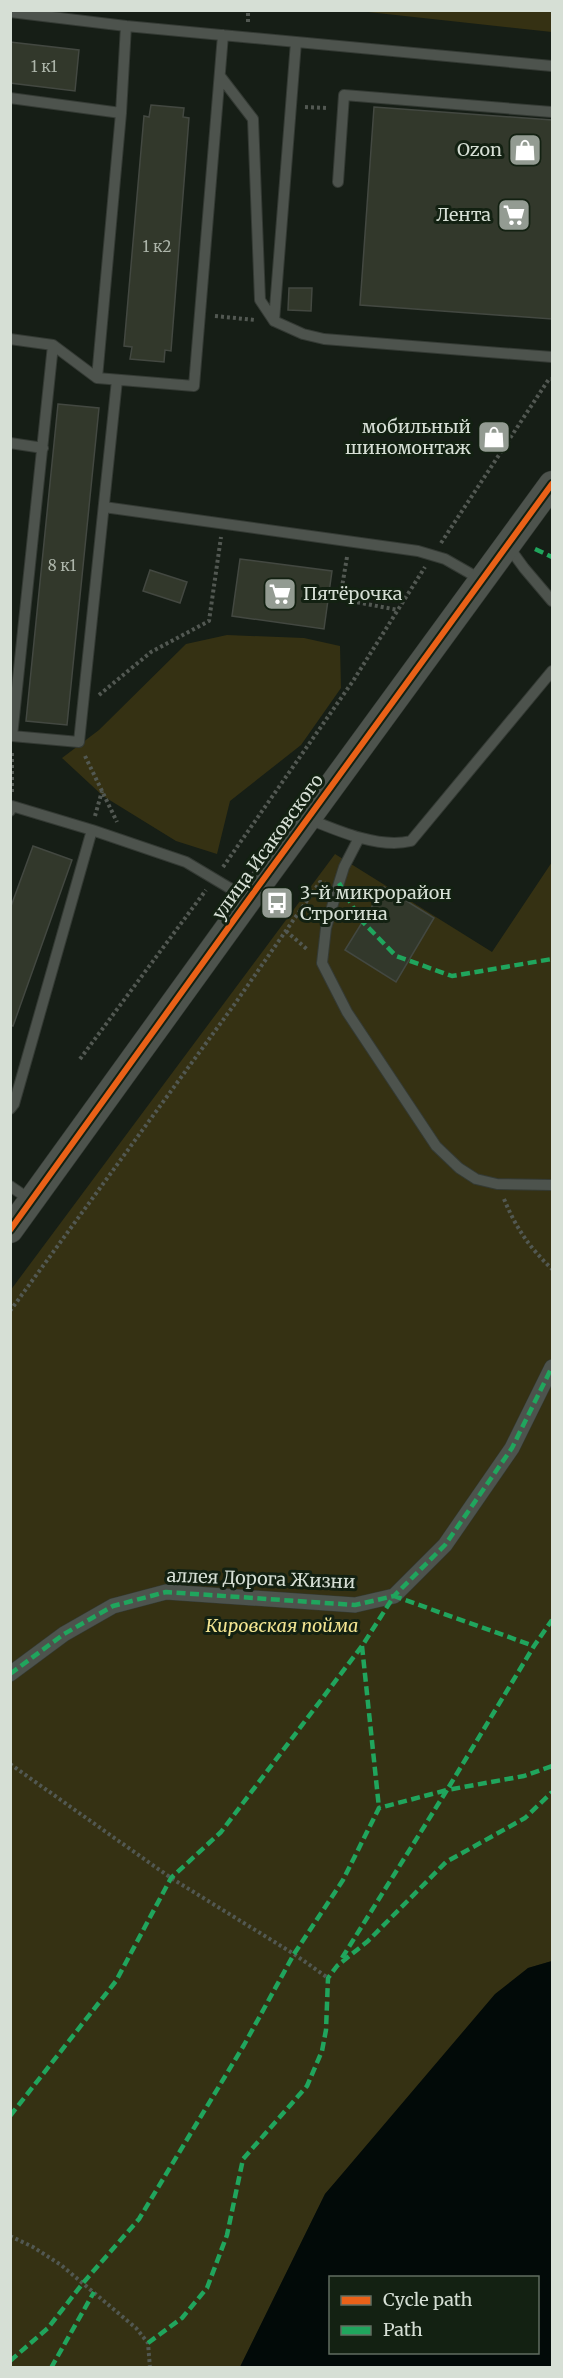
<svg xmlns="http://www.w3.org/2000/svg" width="563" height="2378" viewBox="0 0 563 2378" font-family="Merriweather,serif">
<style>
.green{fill:#353113}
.water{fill:#020a08;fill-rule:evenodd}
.building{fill:#32382b;stroke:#434841;stroke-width:1.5}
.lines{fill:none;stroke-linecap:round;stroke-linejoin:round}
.service-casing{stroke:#343a34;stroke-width:12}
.pedestrian-casing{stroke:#343a34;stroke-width:16}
.tertiary-casing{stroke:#343a34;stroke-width:27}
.path{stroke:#525852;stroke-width:4;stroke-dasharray:3 3;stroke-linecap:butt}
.service{stroke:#4d534d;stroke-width:10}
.pedestrian{stroke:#4d534d;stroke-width:15}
.tertiary{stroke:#4d534d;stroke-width:26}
.quiet{stroke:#20a55d;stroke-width:4.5;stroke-dasharray:9 4.5;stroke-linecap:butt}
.cycleway-casing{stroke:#132112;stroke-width:10}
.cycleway{stroke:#ea6118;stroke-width:6}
.labels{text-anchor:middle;stroke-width:6;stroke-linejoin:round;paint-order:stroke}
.number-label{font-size:15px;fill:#adb5aa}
.poi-label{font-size:18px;fill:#d6dfd5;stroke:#132112;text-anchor:end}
.street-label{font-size:18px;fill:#d6dfd5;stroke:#132112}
.park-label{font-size:18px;font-style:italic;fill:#f2e491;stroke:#132112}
</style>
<rect width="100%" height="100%" fill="#161e16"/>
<!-- green -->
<path class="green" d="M359,11H552V32Z
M227,635L304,638L340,646L341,688L301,745L230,801L217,854L176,841L103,796L62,758L99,730L186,644Z
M335,854L492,952L552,862V1961L528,1968L325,2194L240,2367H11L10,1291Z"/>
<!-- water -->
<path class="water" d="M552,1961V2367H240L325,2194L495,1994L528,1968ZM330,2278H538V2352H330Z"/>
<!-- building -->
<path class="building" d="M10,42L79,50L75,91L10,83Z
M151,105L184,108L183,117L189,118L171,351L165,350L164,362L130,359L132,347L124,346L144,116L149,117Z
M374,107L552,120V319L360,305Z
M289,288H312L311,311L288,310Z
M58,404L99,408L67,725L26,721Z
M240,559L332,571L324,629L232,616Z
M150,570L187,582L180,603L143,591Z
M33,846L72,860L13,1026L10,1025V909Z
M384,887L434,918L396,982L345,950Z"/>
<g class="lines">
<defs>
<path id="service" d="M10,12L126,26
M220,76L253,119L260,300L274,321L303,334L324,339L552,357
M10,98L121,113
M338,182L344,95L552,112
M274,321L296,42
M10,339L53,345
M97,378L121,113L126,26L552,66
M117,380L79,742L12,736L53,345L97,378L194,386L223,35
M10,443L43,448
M104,507L418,551L445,559L480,579
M508,546L524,568L552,601
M10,811L12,806L92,830L14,1104L10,1109
M309,819C338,831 380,849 411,841L552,671
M92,830L186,862L248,899
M359,838L344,867L339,883L326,928L322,963L347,1012L436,1146L459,1168L476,1179L497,1184L552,1185
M10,1186L32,1201"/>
<path id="pedestrian" d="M10,1674L64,1634L113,1606L166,1592L355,1605L394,1596L445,1545L512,1448L552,1367"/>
<path id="tertiary" d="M10,1230L257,888L552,484"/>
</defs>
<!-- service casing -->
<use href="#service" class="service-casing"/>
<!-- pedestrian casing -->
<use href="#pedestrian" class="pedestrian-casing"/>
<!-- tertiary casing -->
<use href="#tertiary" class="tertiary-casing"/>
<!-- path -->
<path class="path" d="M248,22V10
M305,107L328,108
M215,316L255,320
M441,543L549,379H552
M347,557L340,599L398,610
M99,695L151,652L209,621L221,537
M85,756L117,822
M12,792V752
M95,816L102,791
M223,867L353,681L425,567
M286,931L308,950
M80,1059L206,890
M504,1199C516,1228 529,1247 552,1269
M10,1311L234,1005L320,882L325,883
M10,1764L171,1878L294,1954L328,1978
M10,2236L33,2247L61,2265L136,2328L148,2343L150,2368"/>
<!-- service -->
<use href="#service" class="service"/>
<!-- pedestrian -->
<use href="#pedestrian" class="pedestrian"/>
<!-- tertiary -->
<use href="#tertiary" class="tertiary"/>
<!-- quiet -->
<path class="quiet" d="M535,549L552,557
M339,883L360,919L396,956L452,976L552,959
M362,1646L379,1808
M10,1674L64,1634L113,1606L166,1592L355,1605L394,1596L445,1545L512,1448L552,1367
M342,1958L447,1790L524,1776L552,1766
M10,2116L116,1981L171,1878L221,1832L362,1646L394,1596L534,1646
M148,2343L182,2318L207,2288L227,2235L243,2159L307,2086L322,2051L326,2030L328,1978L337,1966L368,1941L446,1862L525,1818L552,1792
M10,2361L48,2328L83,2283L139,2219L244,2045L294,1954L343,1880L379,1808L447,1790L534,1646L552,1620
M51,2368L94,2292"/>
<defs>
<path id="cycleway" d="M10,1230L257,888L552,484"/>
</defs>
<!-- cycleway casing -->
<use href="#cycleway" class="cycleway-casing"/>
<!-- cycleway -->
<use href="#cycleway" class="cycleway"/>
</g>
<!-- icons -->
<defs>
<symbol id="shop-square" viewBox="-11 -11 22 22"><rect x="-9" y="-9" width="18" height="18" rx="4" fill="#939b92" stroke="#132112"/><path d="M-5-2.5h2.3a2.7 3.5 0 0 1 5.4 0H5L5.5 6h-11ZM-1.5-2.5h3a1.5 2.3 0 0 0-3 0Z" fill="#fff"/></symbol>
<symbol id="supermarket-square" viewBox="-11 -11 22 22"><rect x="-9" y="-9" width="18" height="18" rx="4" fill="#939b92" stroke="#132112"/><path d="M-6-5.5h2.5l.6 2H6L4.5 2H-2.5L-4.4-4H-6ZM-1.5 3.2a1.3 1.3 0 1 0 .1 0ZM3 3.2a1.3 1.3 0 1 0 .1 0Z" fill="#fff"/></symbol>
<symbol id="bus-square" viewBox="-11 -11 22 22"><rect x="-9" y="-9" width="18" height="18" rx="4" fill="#939b92" stroke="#132112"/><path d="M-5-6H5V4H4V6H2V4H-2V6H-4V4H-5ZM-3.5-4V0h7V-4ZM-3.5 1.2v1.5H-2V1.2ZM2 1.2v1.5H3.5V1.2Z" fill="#fff"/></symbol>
</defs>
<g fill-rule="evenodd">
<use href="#shop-square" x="506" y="131" width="38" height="38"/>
<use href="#supermarket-square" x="495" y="196" width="38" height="38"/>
<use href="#shop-square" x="475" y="418" width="38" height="38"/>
<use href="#supermarket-square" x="261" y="575" width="38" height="38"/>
<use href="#bus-square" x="258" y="884" width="38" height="38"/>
</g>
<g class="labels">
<!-- number labels -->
<g class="number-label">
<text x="44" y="72">1 к1</text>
<text x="157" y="252">1 к2</text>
<text x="62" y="571">8 к1</text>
</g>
<!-- poi labels -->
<g class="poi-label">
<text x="502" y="156">Ozon</text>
<text x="491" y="221">Лента</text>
<text x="471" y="433">мобильный<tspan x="471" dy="21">шиномонтаж</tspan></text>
<text x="303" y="600" text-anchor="start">Пятёрочка</text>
<text x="300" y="899" text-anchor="start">3-й микрорайон<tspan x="300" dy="21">Строгина</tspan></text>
</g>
<!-- street labels -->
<g class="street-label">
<text transform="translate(268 847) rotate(-54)" y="6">улица Исаковского</text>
<text transform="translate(261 1579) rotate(2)" y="6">аллея Дорога Жизни</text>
</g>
<!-- park labels -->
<g class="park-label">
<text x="282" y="1632">Кировская пойма</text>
</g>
</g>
<!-- border -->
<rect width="563" height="2378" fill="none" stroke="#d6dfd5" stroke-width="24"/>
<!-- legend -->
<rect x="329" y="2276" width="210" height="78" fill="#132112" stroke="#616d60" stroke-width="1.5"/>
<rect x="341" y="2296" width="30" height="9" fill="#ea6118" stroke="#616d60" stroke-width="1.5"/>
<text x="383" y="2306" font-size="18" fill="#d6dfd5">Cycle path</text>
<rect x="341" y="2326" width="30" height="9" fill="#20a55d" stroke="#616d60" stroke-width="1.5"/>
<text x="383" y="2336" font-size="18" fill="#d6dfd5">Path</text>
</svg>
